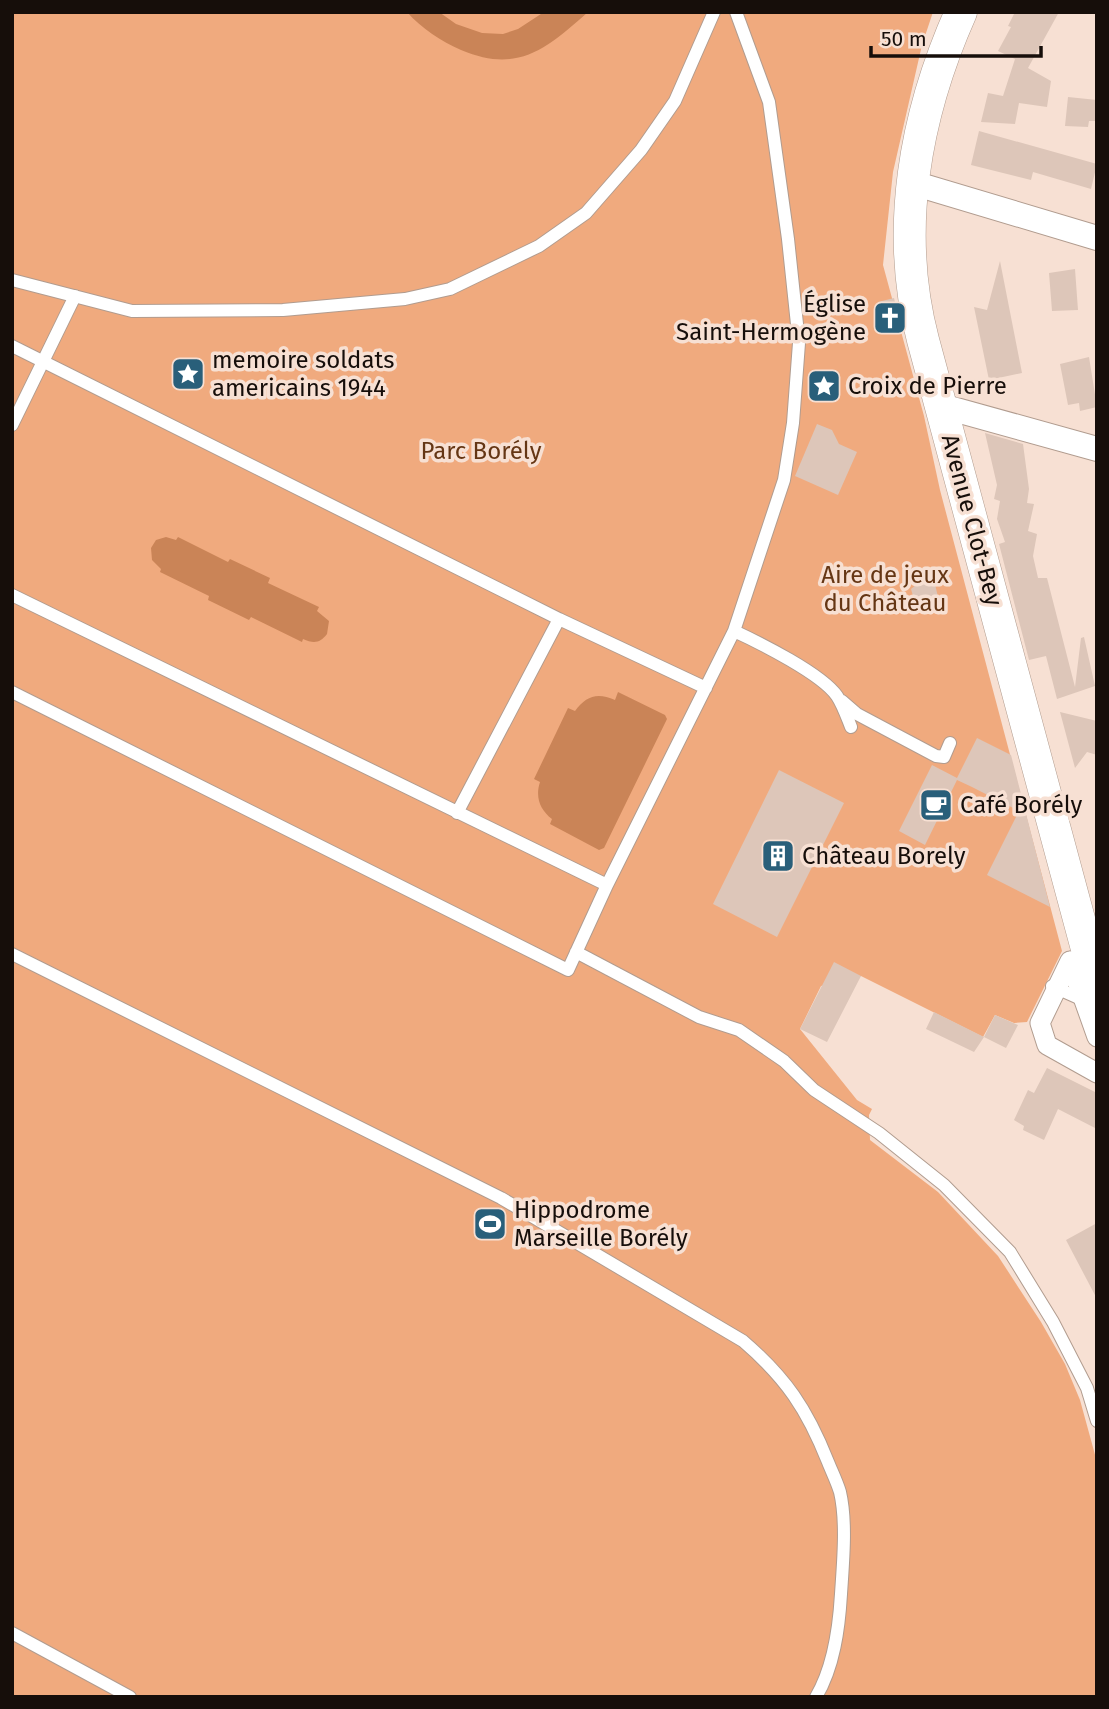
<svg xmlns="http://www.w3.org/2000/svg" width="1109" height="1709" viewBox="0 0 1109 1709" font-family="'Fira Sans',sans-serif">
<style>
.green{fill:#f0aa7e}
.water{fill:#ca8457}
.building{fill:#ddc6b9}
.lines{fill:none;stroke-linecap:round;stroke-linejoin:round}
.service-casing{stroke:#b19c8f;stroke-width:14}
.pedestrian-casing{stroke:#b19c8f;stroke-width:21}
.minor-casing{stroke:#b19c8f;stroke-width:26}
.tertiary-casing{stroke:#b19c8f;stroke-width:33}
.service{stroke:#fff;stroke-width:12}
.pedestrian{stroke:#fff;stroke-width:19}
.minor{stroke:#fff;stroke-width:24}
.tertiary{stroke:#fff;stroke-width:32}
.labels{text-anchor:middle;stroke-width:7;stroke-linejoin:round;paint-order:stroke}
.poi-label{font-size:24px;fill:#160e0a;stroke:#f7e0d3;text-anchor:start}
.park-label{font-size:24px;fill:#653614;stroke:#f7e0d3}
.street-label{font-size:24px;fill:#160e0a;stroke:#f7e0d3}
</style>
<rect width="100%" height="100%" fill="#f7e0d3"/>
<!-- green -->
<path class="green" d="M12,12H933L922,45L893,172L883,265L924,416L940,490L1062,951L1027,1022L1014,1023L995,1015L983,1037L861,976L821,986L800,1029L857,1100L872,1109L869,1115L870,1140L938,1192L998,1256L1041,1322L1065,1364L1080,1400L1097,1462V1697H12Z"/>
<!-- water -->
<path class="water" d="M407,12H439L456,24L482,33L503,34L518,29L544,12H588C546,49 518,74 461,50C441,41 422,29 407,12Z
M166,537L176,540L178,537L228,562L230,559L270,578L268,583L319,607L317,611L329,621L327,634C320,643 314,644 303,639L302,642L251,617L249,620L208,600L209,596L160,572L161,569L152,560L151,548L156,540Z
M618,692L665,715L667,719L604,848L599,850L550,824L552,819C540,810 535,797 540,782L534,779L568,708L575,711C586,696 597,692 615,700Z"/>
<!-- building -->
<path class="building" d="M1015,12H1059L1028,68L1051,81L1047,107L1019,103L1015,124L981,122L988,93L1003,96L1015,59L998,51L1011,27L1008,26Z
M1068,97L1097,100V121H1089L1088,127L1065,126Z
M979,131L1097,164L1091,189L1033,172L1031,180L971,165Z
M1000,261L1022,373L989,380L974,307L987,310Z
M1075,269L1078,310L1052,311L1049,273Z
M894,298L899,319L882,324L878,302Z
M1089,357L1097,407L1080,411L1079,403L1068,405L1060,364Z
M817,424L832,430L839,444L857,452L838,495L795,476Z
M985,433L1023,444L1029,489L1027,503L1034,504L1028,531L1037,534L1033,556L1038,578H1047L1075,687L1081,638L1084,637L1095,686L1057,699L1046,656L1029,660L999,544L1005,542L997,519L1000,501L994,499L997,485Z
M921,581L935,584L938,597L929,606L915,603L911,589Z
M1060,712L1097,721V755L1087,752L1075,768Z
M977,738L1011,755L1050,907L987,875L1019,811L972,787L957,780L925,845L899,831L932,765L957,778Z
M779,770L844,803L777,937L713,904Z
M834,962L861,976L827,1042L800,1029Z
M934,1012L984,1037L974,1052L926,1029Z
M995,1015L1018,1025L1006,1048L984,1037Z
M1047,1068L1097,1093V1129L1058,1109L1044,1140L1023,1130L1024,1126L1014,1120L1028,1090L1034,1093Z
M1097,1223V1299L1066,1240Z"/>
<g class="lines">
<defs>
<path id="service" d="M12,280L132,311L283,310L405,299L450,289L539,246L586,213L641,150L675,101L714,12
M12,346L559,619L706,688
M12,425L75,296
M12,595L607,885L734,631L784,480L793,423L799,343L788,239L769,102L736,12
M734,631C760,643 822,674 837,696C843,705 847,717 851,727
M12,692L568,970L607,885
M842,701L857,714L936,756L944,757L950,743
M457,813L559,619
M576,952L699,1017L739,1030L784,1061L814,1090L879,1133L944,1185L1010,1252L1053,1322L1087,1388L1097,1421
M12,954L501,1198L743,1341C786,1378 807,1409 828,1462C832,1472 837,1482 840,1492C847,1522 843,1563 841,1594C839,1628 834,1667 816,1697
M1052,986L1097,1006
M12,1633L130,1697"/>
<path id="pedestrian" d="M1070,961L1040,1023L1047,1045L1097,1073
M1070,961L1097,1037"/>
<path id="minor" d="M913,183L1097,238
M942,406L1097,449"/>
<path id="tertiary" d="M961,12C915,115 894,230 923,340L1097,986"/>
</defs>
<!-- service casing -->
<use href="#service" class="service-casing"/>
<!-- pedestrian casing -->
<use href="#pedestrian" class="pedestrian-casing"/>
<!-- minor casing -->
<use href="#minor" class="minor-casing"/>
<!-- tertiary casing -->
<use href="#tertiary" class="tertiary-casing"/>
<!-- service -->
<use href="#service" class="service"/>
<!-- pedestrian -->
<use href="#pedestrian" class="pedestrian"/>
<!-- minor -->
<use href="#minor" class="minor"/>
<!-- tertiary -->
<use href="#tertiary" class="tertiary"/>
</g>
<!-- icons -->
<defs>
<symbol id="church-square" viewBox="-11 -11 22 22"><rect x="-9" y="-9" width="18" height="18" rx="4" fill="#295f7a" stroke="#f7e0d3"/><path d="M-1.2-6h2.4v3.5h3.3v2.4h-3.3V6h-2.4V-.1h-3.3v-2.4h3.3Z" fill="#fff"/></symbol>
<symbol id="sight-square" viewBox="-11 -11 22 22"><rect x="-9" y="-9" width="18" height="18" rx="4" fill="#295f7a" stroke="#f7e0d3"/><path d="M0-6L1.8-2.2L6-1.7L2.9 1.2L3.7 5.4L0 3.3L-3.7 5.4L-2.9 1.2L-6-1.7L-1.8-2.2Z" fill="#fff"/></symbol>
<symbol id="cafe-square" viewBox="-11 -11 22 22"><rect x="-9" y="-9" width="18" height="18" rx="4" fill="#295f7a" stroke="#f7e0d3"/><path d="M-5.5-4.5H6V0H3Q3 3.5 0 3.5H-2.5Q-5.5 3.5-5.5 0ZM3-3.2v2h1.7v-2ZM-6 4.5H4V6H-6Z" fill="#fff"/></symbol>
<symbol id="building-square" viewBox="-11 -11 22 22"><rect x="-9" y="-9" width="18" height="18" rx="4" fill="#295f7a" stroke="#f7e0d3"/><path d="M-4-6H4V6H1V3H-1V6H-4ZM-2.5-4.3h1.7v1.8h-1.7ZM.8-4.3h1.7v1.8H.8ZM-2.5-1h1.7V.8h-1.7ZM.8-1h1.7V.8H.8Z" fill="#fff"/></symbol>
<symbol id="stadium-square" viewBox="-11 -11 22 22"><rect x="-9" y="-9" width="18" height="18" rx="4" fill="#295f7a" stroke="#f7e0d3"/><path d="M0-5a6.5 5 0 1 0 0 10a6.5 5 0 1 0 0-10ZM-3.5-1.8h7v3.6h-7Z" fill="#fff"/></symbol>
</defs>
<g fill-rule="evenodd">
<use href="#church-square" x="871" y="299" width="38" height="38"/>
<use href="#sight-square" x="169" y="355" width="38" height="38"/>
<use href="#sight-square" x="805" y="367" width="38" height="38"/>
<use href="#cafe-square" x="917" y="786" width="38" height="38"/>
<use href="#building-square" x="759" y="837" width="38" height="38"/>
<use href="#stadium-square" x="471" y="1205" width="38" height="38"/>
</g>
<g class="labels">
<!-- poi labels -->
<g class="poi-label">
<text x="866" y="312" text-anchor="end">Église<tspan x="866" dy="28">Saint-Hermogène</tspan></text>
<text x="212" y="368">memoire soldats<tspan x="212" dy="28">americains 1944</tspan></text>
<text x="848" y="394">Croix de Pierre</text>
<text x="960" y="813">Café Borély</text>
<text x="802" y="864">Château Borely</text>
<text x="514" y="1218">Hippodrome<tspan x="514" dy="28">Marseille Borély</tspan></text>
</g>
<!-- park labels -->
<g class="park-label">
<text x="481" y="459">Parc Borély</text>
<text x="885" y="583">Aire de jeux<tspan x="885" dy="28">du Château</tspan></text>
</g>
<!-- street labels -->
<g class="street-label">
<text transform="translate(972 520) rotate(75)" y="8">Avenue Clot-Bey</text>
</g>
</g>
<!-- border -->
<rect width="1109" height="1709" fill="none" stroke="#160e0a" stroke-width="28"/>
<!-- scale -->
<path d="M871 46v10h170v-10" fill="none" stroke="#160e0a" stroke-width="3.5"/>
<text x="881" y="46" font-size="21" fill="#160e0a" stroke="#f7e0d3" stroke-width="5" paint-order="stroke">50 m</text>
</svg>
